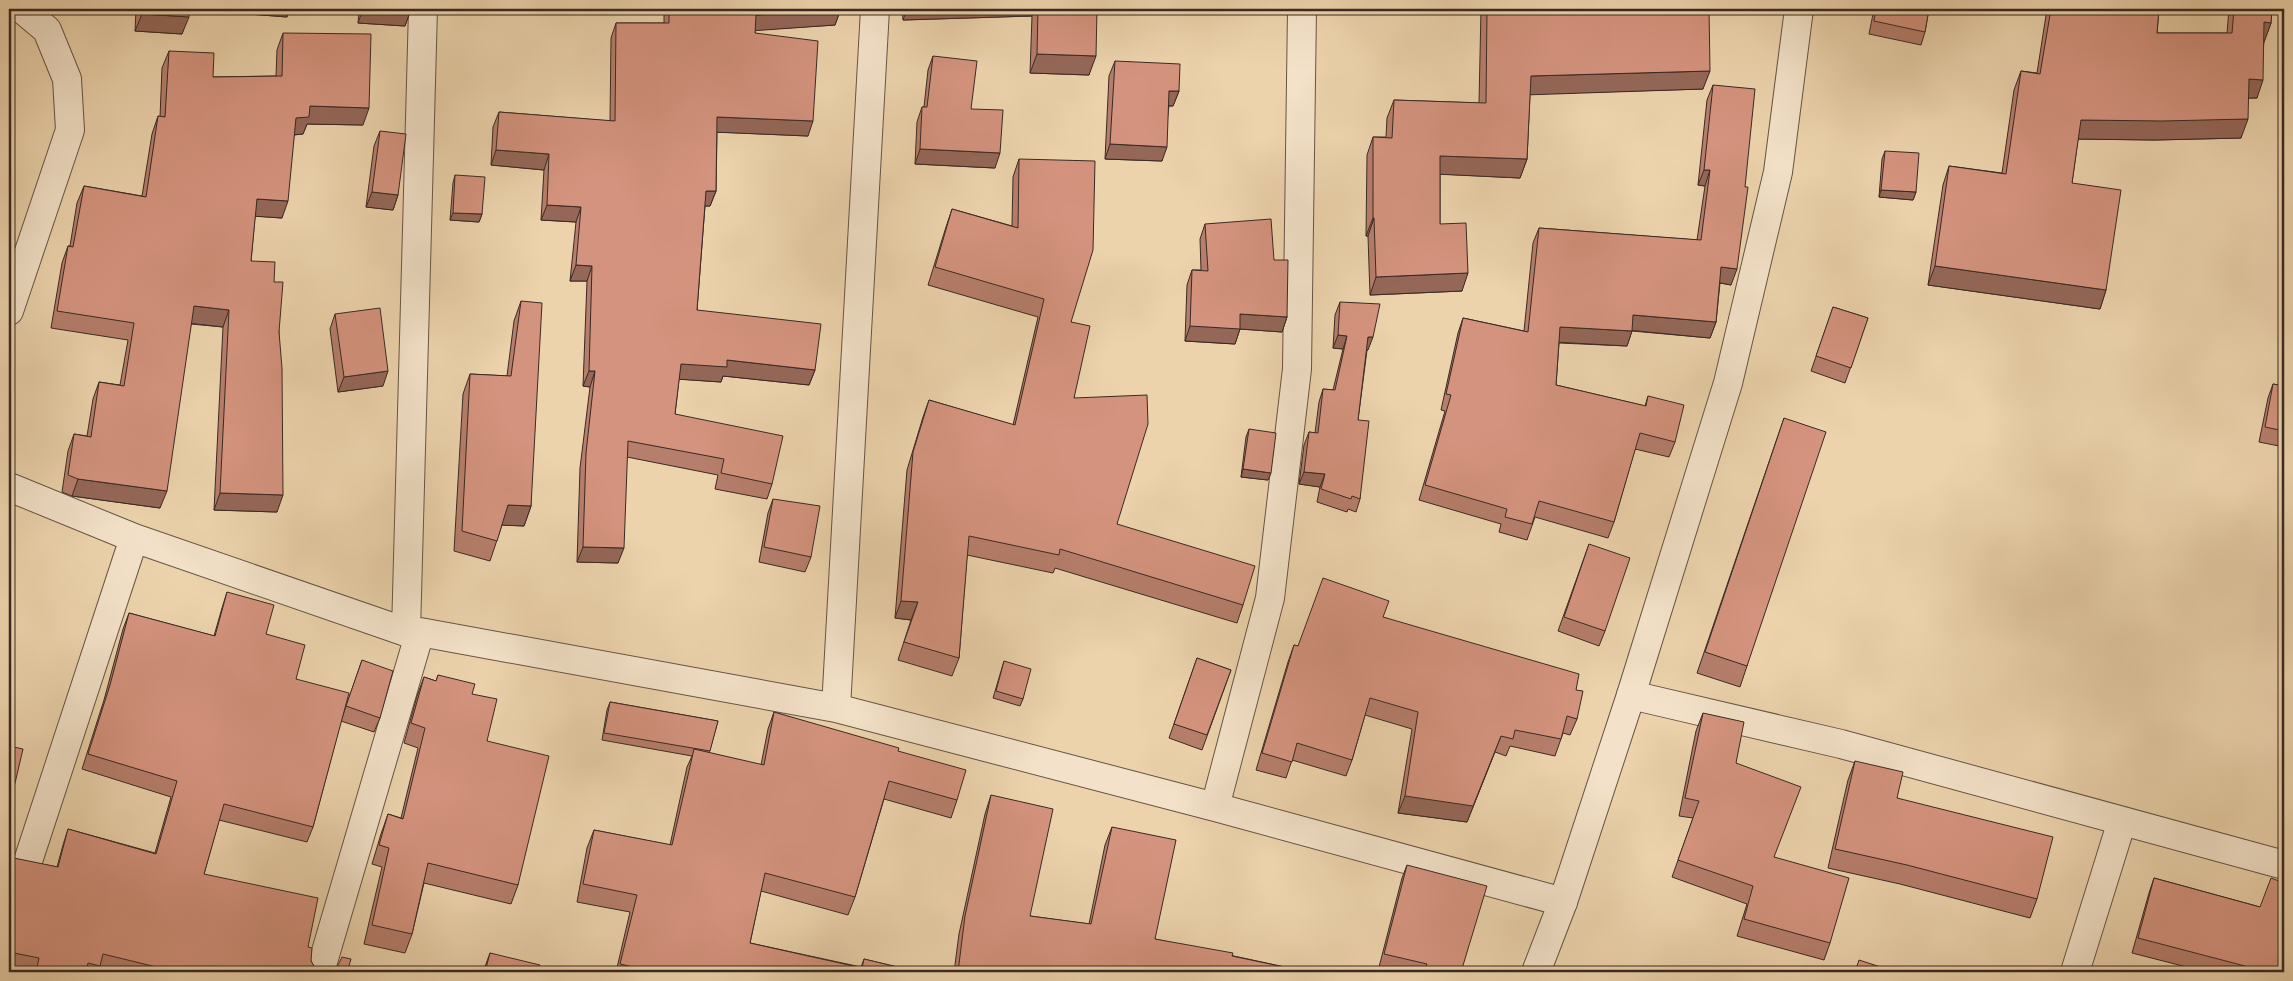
<svg xmlns="http://www.w3.org/2000/svg" width="2293" height="981" viewBox="0 0 2293 981" font-family="'IM FELL Great Primer',serif">
<style>
.lines{fill:none;stroke-linecap:round;stroke-linejoin:round}
.minor-casing{stroke:#665445;stroke-width:30}
.tertiary-casing{stroke:#665445;stroke-width:30}
.minor{stroke:#f3e2c9;stroke-width:28}
.tertiary{stroke:#f3e2c9;stroke-width:28}
.wall{fill:#b67e6c;stroke:#3a2923}
.shaded-wall{fill:#946758;stroke:#3a2923}
.building{fill:#d4937e;stroke:#3a2923}
</style>
<rect width="100%" height="100%" fill="#ecd3ac"/>
<filter id="stains"><feTurbulence type="fractalNoise" baseFrequency=".004" numOctaves="4"/><feColorMatrix values="0 0 0 0 .2 0 0 0 0 .09 0 0 0 0 .02 0 0 0 .5 -.17"/></filter>
<radialGradient id="worn" r=".72"><stop offset=".6" stop-color="#630" stop-opacity="0"/><stop offset="1" stop-color="#630" stop-opacity=".3"/></radialGradient>
<g class="lines">
<defs>
<path id="minor" d="M9,311L70,130L67,79L47,30L22,9
M9,487L134,538L406,632H420L836,708L1215,807L1563,902
M406,632L423,9
M1631,695L1841,744L2284,865
M836,708L875,9
M1215,807L1270,598L1297,369L1302,9
M29,858L134,538
M320,972L420,632
M2075,972L2122,821"/>
<path id="tertiary" d="M1536,972L1563,902L1631,695L1728,383L1778,172L1799,9"/>
</defs>
<!-- minor casing -->
<use href="#minor" class="minor-casing"/>
<!-- tertiary casing -->
<use href="#tertiary" class="tertiary-casing"/>
<!-- minor -->
<use href="#minor" class="minor"/>
<!-- tertiary -->
<use href="#tertiary" class="tertiary"/>
</g>
<!-- wall -->
<path class="wall" d="M136,9H290L287,17L189,9L182,34L135,31Z
M359,9H411L405,26L358,23Z
M664,9H849L848,11H840L835,25L755,30V33L808,136L717,132L716,191L710,206H705L697,310L815,370L809,385L723,376L721,382L679,379L675,414L772,484L767,499L715,489L718,475L627,457L618,563L577,562L580,468L590,387L583,386L587,281H570L576,222L541,220L544,170L491,165L493,127L499,112L610,121L611,38L616,23H664Z
M902,9H1097L1089,75L1030,73L1032,16L903,20Z
M1481,9H1709L1703,89L1530,94L1527,159L1520,178L1440,174V224L1462,291L1370,295L1368,236H1366L1367,155L1373,137H1386L1387,118L1394,100L1479,103Z
M1874,9H1929L1925,32L1921,45L1869,34Z
M2047,9H2159L2157,33H2227L2229,9H2272L2271,23L2264,42L2257,98H2248L2241,138L2155,140L2078,139L2072,183L2106,290L2100,309L1928,285L1943,185L1949,166L2002,173L2014,90L2021,71L2037,73Z
M283,33L363,125L307,124L303,134L294,135L282,218L255,216L251,261L274,282L279,332L277,512L214,510L223,327L191,324L160,508L72,496L62,492L68,451L74,434L87,436L93,399L99,382L120,385L128,340L51,328L62,263L68,246H70L77,203L84,186L142,196L152,134L158,116L160,117L162,68L169,51L213,77L276,76L277,50Z
M933,56L971,109L995,168L915,164L917,122L922,107H924L928,70Z
M1115,61L1179,91L1173,106H1169L1162,161L1105,159L1109,76Z
M1713,85L1731,285L1720,283L1716,322L1710,338L1632,331L1627,346L1559,343L1556,385L1645,406L1648,396L1675,442L1669,457L1635,449L1614,522L1608,538L1535,517L1527,540L1499,532L1501,524L1419,500L1445,411L1441,410L1458,333L1463,318L1524,331L1533,243L1539,228L1697,240L1705,186L1698,185L1707,100Z
M380,131L398,195L393,210L366,207L374,146Z
M1885,151L1916,192L1913,200L1879,197L1882,159Z
M1019,159L1071,322L1074,398L1117,524L1243,605L1237,623L1055,568L1053,573L967,555L959,658L952,676L898,660L911,620L895,618L907,470L923,417L929,400L1013,425L1038,317L928,285L946,227L952,209L1012,226L1013,177Z
M455,175L482,214L479,222L450,220L453,183Z
M1205,224L1274,260L1287,317L1282,332L1240,329L1235,344L1185,341L1187,285L1192,270H1201L1200,239Z
M521,301L531,506L524,526L502,525L490,561L454,551L463,394L470,374L507,376L514,321Z
M1340,302L1368,350H1367L1358,420L1360,499L1356,512L1348,509L1347,512L1317,502L1320,487L1299,484L1304,445L1309,432L1315,433L1319,402L1323,389L1333,390L1343,349L1333,348L1335,315Z
M1833,307L1868,318L1845,383L1811,371Z
M335,314L383,386L338,392L330,329Z
M2273,384L2284,386V447L2259,442L2268,398Z
M1784,418L1747,666L1740,687L1697,673Z
M1249,429L1268,480L1241,477L1246,437Z
M773,499L811,557L805,572L759,562L768,513Z
M1589,544L1605,631L1599,646L1558,631Z
M227,592L266,634L296,679L342,718L362,660L380,718L374,732L341,721L313,827L307,842L219,820L204,874L308,947L311,961L315,968L321,971L347,972H109L98,970L97,972H29L9,968V858L57,867L63,845L68,829L155,853L171,797L82,769L104,700L123,629L129,613L214,636L222,608Z
M1383,617L1576,690L1577,719L1570,735L1563,733L1555,756L1510,746L1506,756L1495,752L1467,822L1398,813L1412,729L1365,715L1352,760L1346,776L1292,760L1286,778L1256,770L1288,662L1294,645L1298,646Z
M1197,658L1231,670L1202,750L1169,738Z
M1004,661L1023,699L1020,706L993,698Z
M438,675L472,694L487,741L518,885L511,904L424,883L412,934L405,953L364,944L382,867L372,864L381,834L388,814L401,818L418,748L404,743L417,696L424,677L436,681Z
M610,702L718,721L709,753L761,765L768,729L774,712L898,751L957,800L951,818L884,799L855,897L848,915L761,891L750,943L861,967L864,959L918,972H616L630,912L577,902L587,848L594,830L670,845L687,767L692,756L602,740L607,710Z
M1703,713L1736,763L1774,857L1830,943L1824,960L1737,936L1747,904L1672,877L1693,818L1679,816L1696,731Z
M9,746L12,796L9,807Z
M1855,761L1897,798L2037,899L2030,918L1900,884L1828,868L1848,780Z
M991,795L1030,916L1089,924L1105,845L1112,827L1155,939L1308,972H954L959,934L985,814Z
M1407,865L1461,972H1401L1379,967L1402,878Z
M2154,878L2260,907L2284,972H2206L2132,953L2149,893Z
M490,953L538,972H483Z"/>
<!-- shaded-wall -->
<path class="shaded-wall" d="M184,9H290L287,17Z
M363,9H411L405,26L358,23Z
M837,9H849L848,11H840L835,25L750,31L756,15Z
M907,9H1034L1032,16L903,20Z
M142,14L189,17L182,34L135,31Z
M2264,22L2271,23L2264,42L2258,41Z
M1037,54L1096,56L1089,75L1030,73Z
M1710,71L1703,89L1524,95L1531,76Z
M2249,79L2263,80L2257,98H2242Z
M1169,91H1179L1173,106L1164,105Z
M310,106L369,108L363,125L307,124L303,134L290,135L296,118Z
M717,117L813,121L808,136L712,132Z
M2248,119L2241,138L2155,140L2074,139L2081,120Z
M1110,144L1167,147L1162,161L1105,159Z
M920,149L1000,153L995,168L915,164Z
M496,150L549,154L544,170L491,165Z
M1440,156L1527,159L1520,178L1434,174Z
M1704,170H1710L1705,186L1698,185Z
M1881,190L1916,192L1913,200L1879,197Z
M706,191H716L710,206H700Z
M372,192L398,195L393,210L366,207Z
M257,199L288,201L282,218L251,216Z
M547,205L581,207L576,222L541,220Z
M453,213L482,214L479,222L450,220Z
M1373,218H1374L1368,236H1366Z
M576,265L592,266L587,281H570Z
M1935,266L2106,290L2100,309L1928,285Z
M1721,267L1737,269L1731,285L1716,282Z
M1468,273L1462,291L1370,295L1376,277Z
M194,306L229,310L223,327L188,323Z
M1240,314L1287,317L1282,332L1240,329L1235,344L1185,341L1190,326Z
M1633,315L1716,322L1710,338L1627,330Z
M1560,327L1632,331L1627,346L1554,342Z
M1338,335L1347,336L1343,349L1333,348Z
M1368,337H1373L1368,350H1364Z
M727,360L815,370L809,385L723,376L721,382L675,379L681,364Z
M388,371L383,386L338,392L344,377Z
M589,371H595L590,387L583,386Z
M1243,469L1271,473L1268,480L1241,477Z
M1304,472L1325,474L1320,487L1299,484Z
M78,479L167,491L160,508L72,496Z
M220,493L283,495L277,512L214,510Z
M508,505L531,506L524,526L501,525Z
M583,547L624,548L618,563L577,562Z
M901,601L918,602L911,620L895,618Z
M1501,736L1467,822L1398,813L1405,796Z"/>
<!-- building -->
<path class="building" d="M142,9H189V17L142,14Z
M669,9H841V10L756,15L755,33L818,41L813,121L717,117L716,191H706L697,310L821,324L815,370L727,360V367L681,364L675,414L783,436L772,484L721,473L724,459L628,441L624,548L583,547L586,453L595,371H589L592,266L576,265L581,207L547,205L549,154L496,150L499,112L615,121L616,23H669Z
M1038,9H1097L1096,56L1037,54Z
M1487,9H1709L1710,71L1531,76L1527,159L1440,156V224L1466,223L1468,273L1376,277L1374,218H1373V137L1392,138L1394,100L1486,103Z
M1876,9H1929L1925,32L1874,21Z
M2051,9H2159L2157,33H2232L2234,9H2272L2271,23L2264,22L2263,80L2249,79L2248,119L2162,121L2081,120L2072,183L2121,190L2106,290L1935,266L1949,166L2006,174L2021,71L2040,74Z
M283,33L371,34L369,108L310,106L309,117L296,118L288,201L257,199L251,261L275,262L274,282H283L279,332L282,368L283,495L220,493L229,310L194,306L167,491L78,479L68,475L74,434L91,437L99,382L124,386L134,323L57,311L68,246L73,247L84,186L146,197L158,116L165,117L169,51L214,53L213,77L282,76Z
M933,56L977,61L971,109L1003,110L1000,153L920,149L922,107H927Z
M1115,61L1180,64L1179,91H1169L1167,147L1110,144Z
M1713,85L1755,89L1745,187H1748L1737,269L1721,267L1716,322L1633,315L1632,331L1560,327L1556,385L1646,406L1648,396L1684,405L1675,442L1640,433L1614,522L1539,501L1532,524L1505,517L1507,509L1425,485L1451,395L1446,394L1463,318L1528,332L1539,228L1701,240L1710,170H1704Z
M380,131L406,134L398,195L372,192Z
M1885,151L1919,153L1916,192L1881,190Z
M1019,159L1095,161L1093,250L1071,322L1090,326L1074,398L1147,395L1148,424L1117,524L1255,566L1243,605L1060,549L1059,555L969,536L959,658L904,642L918,602L901,601L913,452L929,400L1015,425L1044,299L935,267L952,209L1018,228Z
M455,175L485,177L482,214L453,213Z
M1271,219L1274,260H1288L1287,317L1240,314V329L1190,326L1192,270L1208,271L1205,224Z
M521,301L542,303L531,506L508,505L497,541L462,531L470,374L511,376Z
M1340,302L1380,304L1373,337H1368L1358,420L1369,421L1360,499L1352,496L1351,499L1321,489L1325,474L1304,472L1309,432L1318,433L1323,389L1335,390L1347,336L1338,335Z
M1833,307L1868,318L1851,368L1816,356Z
M380,308L388,371L344,377L335,314Z
M2273,384L2284,386V431L2265,427Z
M1784,418L1826,432L1747,666L1705,652Z
M1249,429L1276,433L1271,473L1243,469Z
M773,499L820,506L811,557L764,547Z
M1589,544L1630,558L1605,631L1564,617Z
M1323,578L1389,601L1383,617L1579,674L1576,690L1583,691L1577,719L1567,716L1561,739L1515,730L1513,739L1501,736L1473,806L1405,796L1418,712L1370,698L1352,760L1297,743L1292,762L1262,753L1294,645L1298,646Z
M227,592L274,605L266,634L305,645L296,679L349,693L313,827L224,804L204,874L318,898L308,947L312,948L311,961L315,968L321,971L329,972L337,967L342,957L351,959L347,972H177L103,954L100,966L88,963L86,972H36L39,958L9,952V857L58,867L68,829L156,854L177,781L88,754L110,685L129,613L215,636Z
M1197,658L1231,670L1207,735L1174,724Z
M362,660L393,671L380,718L346,706Z
M1004,661L1031,669L1023,699L996,691Z
M438,675L475,684L472,694L497,699L487,741L549,756L518,885L428,863L412,934L372,925L389,848L379,845L388,814L403,819L425,728L411,723L424,677L436,681Z
M610,702L718,721L710,751L604,733Z
M774,712L899,748L898,751L966,770L957,800L889,781L855,897L765,873L750,943L862,968L864,959L918,972H655L620,964L637,895L583,884L594,830L672,845L694,749L764,765Z
M1703,713L1744,722L1736,763L1801,787L1774,857L1849,878L1830,943L1744,919L1753,886L1678,860L1699,801L1685,798Z
M9,746L23,749L12,796H9Z
M1855,761L1903,772L1897,798L2053,837L2037,899L1907,865L1835,849Z
M991,795L1053,809L1030,916L1091,924L1112,827L1176,840L1155,939L1233,953L1232,956L1308,972H958L965,916Z
M1407,865L1487,886L1461,972H1446L1426,967L1427,964L1384,954Z
M2154,878L2260,907L2271,878L2284,883V972H2243L2245,966L2138,938Z
M490,953L540,965L538,972H485Z
M1859,960L1896,972H1855Z"/>
<!-- margin -->
<rect width="2293" height="981" fill="none" stroke="#ecd3ac" stroke-width="30"/>
<rect x="10" y="10" width="2273" height="961" fill="none" stroke="#3a2923" stroke-width="2.5"/>
<rect x="15" y="15" width="2263" height="951" fill="none" stroke="#3a2923"/>
<rect width="100%" height="100%" filter="url(#stains)"/>
<rect width="100%" height="100%" fill="url(#worn)"/>
</svg>
